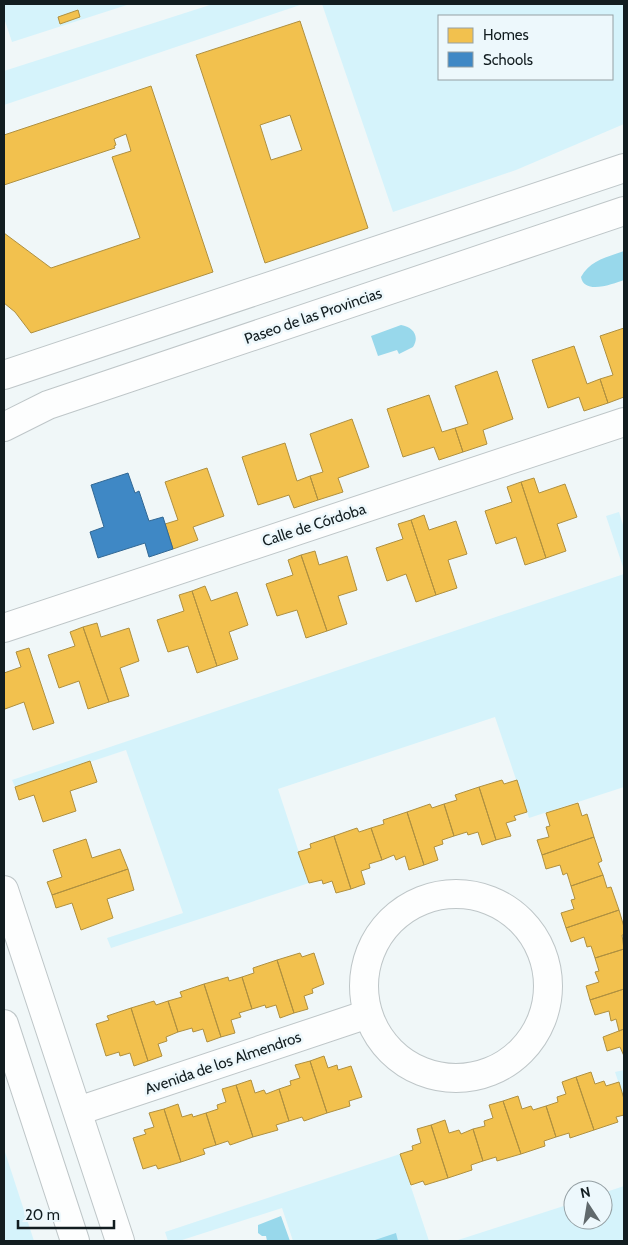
<svg xmlns="http://www.w3.org/2000/svg" width="628" height="1245" viewBox="0 0 628 1245" font-family="Cabin,sans-serif">
<style>
.green{fill:#d5f3fb;fill-rule:evenodd}
.water{fill:#98d8eb}
.homes{fill:#f2c14e;stroke:#af9040;fill-rule:evenodd}
.schools{fill:#3f88c5;stroke:#326894}
.lines{fill:none;stroke-linecap:round;stroke-linejoin:round}
.minor-casing{stroke:#bec6c8;stroke-width:30}
.minor{stroke:#fdfefe;stroke-width:28}
.labels{text-anchor:middle;stroke-width:5;stroke-linejoin:round;paint-order:stroke}
.street-label{font-size:15px;fill:#121d20;stroke:#edf8fc}
</style>
<rect width="100%" height="100%" fill="#f0f7f8"/>
<!-- green -->
<path class="green" d="M4,4H130L12,42L4,18Z
M213,4H303L4,105V71Z
M322,4H624V124L516,170L393,212ZM612,16V79H439V16Z
M619,512L624,528V570L606,516Z
M624,574V787L529,818L495,717L278,789L309,883L111,948L107,938L183,913L126,750L15,787L12,780Z
M624,1070V1099L615,1072Z
M4,1149L34,1241H4Z
M400,1154L429,1241H293L282,1208L179,1241H168L165,1232Z
M624,1186V1241H455L573,1203V1220H603V1193Z"/>
<!-- water -->
<path class="water" d="M624,251V280C613,284 584,295 581,277C590,260 608,257 624,251Z
M401,325C413,327 420,336 413,347L399,354L397,350L378,356L371,336Z
M281,1216L290,1241H267L266,1236H262L258,1233V1225Z
M396,1233L398,1241H372Z"/>
<!-- homes -->
<path class="homes" d="M78,10L80,17L60,24L58,17Z
M300,21L368,228L265,263L196,55ZM290,115L302,150L271,160L260,125Z
M151,86L213,272L31,333L15,312L4,303V233L51,268L140,238L112,157L131,151L126,134L114,139L116,145L114,146L115,148L4,185V135Z
M624,328V397L608,403L600,379L613,375L600,336Z
M574,346L587,384L600,379L608,403L584,411L579,397L548,408L532,360Z
M497,371L513,419L483,430L487,444L463,452L455,428L468,424L455,386Z
M429,395L442,432L455,428L463,452L439,460L434,447L403,457L387,409Z
M352,419L369,467L338,478L343,492L318,500L310,476L323,472L310,434Z
M285,443L297,481L310,476L318,500L294,508L289,495L258,505L242,457Z
M207,468L224,516L193,527L198,540L173,549L165,524L178,520L165,482Z
M534,478L539,493L565,484L577,517L557,524L566,551L546,558L521,482Z
M521,482L546,558L525,565L516,537L496,544L485,511L512,502L507,487Z
M424,515L429,530L456,521L467,554L448,560L457,588L436,595L411,520Z
M411,520L436,595L416,602L406,574L387,581L376,548L403,539L398,524Z
M315,551L319,565L347,556L357,590L338,596L347,624L327,631L301,555Z
M301,555L327,631L306,638L297,610L277,616L266,584L293,575L288,560Z
M205,586L211,601L237,592L248,625L229,632L238,659L217,666L192,591Z
M192,591L217,666L197,673L188,646L168,652L157,620L184,611L179,595Z
M97,623L101,637L129,628L139,661L120,668L129,696L109,702L83,627Z
M83,627L109,702L88,709L79,681L59,688L48,655L75,646L70,632Z
M29,648L54,723L33,730L24,702L5,709L4,706V673L21,667L16,652Z
M90,761L97,782L70,791L76,811L43,822L34,795L19,800L15,787Z
M502,780L504,784L517,780L527,812L514,816L516,820L506,823L511,836L496,840L479,787Z
M479,787L496,840L482,845L478,832L468,835L467,832L454,836L444,804L457,800L455,795Z
M578,803L582,816L587,814L594,837L542,855L537,840L549,837L546,827L550,826L546,813Z
M430,804L432,808L444,804L454,836L442,840L443,844L434,847L438,860L424,865L407,812Z
M407,812L424,865L409,870L405,856L396,860L394,855L382,860L371,828L384,824L383,820Z
M357,828L359,832L371,828L382,860L369,864L370,868L361,871L365,884L351,889L334,836Z
M334,836L351,889L336,893L332,881L323,884L322,880L309,883L298,852L311,848L310,844Z
M594,837L602,861L598,863L603,875L571,886L567,873L563,875L560,865L546,869L542,855Z
M86,839L92,858L120,849L128,869L52,895L47,882L62,877L53,850Z
M128,869L134,890L107,899L113,918L81,930L72,903L56,908L52,895Z
M603,875L607,888L611,887L619,910L566,928L561,913L574,909L571,900L575,899L571,886Z
M619,910L624,927V935H622L624,949L595,958L591,946L587,947L584,937L571,942L566,928Z
M624,949V989L590,1000L586,986L599,982L595,972L599,971L595,958Z
M300,953L302,957L314,953L324,984L312,989L313,993L304,996L308,1009L294,1013L277,960Z
M277,960L294,1013L280,1018L276,1005L266,1008L265,1005L252,1009L242,977L254,973L253,968Z
M228,977L229,981L242,977L252,1009L239,1013L241,1017L231,1020L235,1033L221,1037L204,984Z
M204,984L221,1037L207,1042L203,1029L193,1032L192,1028L178,1032L168,1001L182,997L180,992Z
M624,989V1029L619,1031L616,1019L611,1021L609,1011L595,1015L590,1000Z
M154,1001L156,1005L168,1001L178,1032L166,1037L167,1041L158,1044L162,1056L148,1061L131,1008Z
M131,1008L148,1061L134,1066L130,1053L120,1056L119,1052L106,1056L96,1024L109,1020L107,1016Z
M624,1029V1056L620,1047L607,1051L603,1037Z
M324,1056L328,1068L337,1065L338,1070L351,1066L362,1097L349,1101L350,1106L327,1113L310,1061Z
M310,1061L327,1113L304,1121L302,1117L289,1121L279,1089L291,1085L290,1081L300,1078L295,1065Z
M591,1072L595,1084L604,1081L606,1086L619,1082L624,1099V1115L616,1117L618,1122L594,1130L576,1077Z
M576,1077L594,1130L570,1138L569,1133L556,1137L546,1106L558,1102L557,1097L566,1094L562,1082Z
M251,1080L255,1093L264,1090L266,1094L279,1089L289,1121L276,1125L278,1130L253,1137L236,1085Z
M236,1085L253,1137L230,1145L228,1141L216,1145L206,1113L218,1109L217,1105L226,1102L222,1089Z
M518,1096L522,1109L531,1106L533,1110L546,1106L556,1137L544,1141L545,1146L521,1154L503,1101Z
M503,1101L521,1154L497,1161L496,1157L483,1161L473,1129L485,1126L484,1121L493,1118L489,1105Z
M178,1104L182,1117L192,1114L193,1117L206,1113L216,1145L203,1149L205,1154L181,1162L164,1109Z
M164,1109L181,1162L158,1169L156,1165L143,1169L133,1138L146,1134L144,1130L154,1127L149,1113Z
M445,1120L449,1133L459,1130L461,1134L473,1129L483,1161L471,1165L472,1170L448,1178L431,1125Z
M431,1125L448,1178L425,1185L423,1181L411,1185L400,1154L413,1150L412,1146L421,1143L417,1129Z"/>
<!-- schools -->
<path class="schools" d="M128,473L135,493L139,491L149,521L163,517L173,549L149,557L145,543L98,558L90,532L104,527L91,485Z"/>
<g class="lines">
<defs>
<path id="minor" d="M4,375L624,168
M4,427L48,405L624,211
M4,628L624,422
M4,890L120,1241
M364 986a92 92 0 1 1 184 0a92 92 0 1 1-184 0Z
M4,1024L75,1241
M78,1111L368,1014"/>
</defs>
<!-- minor casing -->
<use href="#minor" class="minor-casing"/>
<!-- minor -->
<use href="#minor" class="minor"/>
</g>
<g class="labels">
<!-- street labels -->
<g class="street-label">
<text transform="translate(313 316) rotate(-19)" y="5">Paseo de las Provincias</text>
<text transform="translate(314 525) rotate(-18)" y="5">Calle de Córdoba</text>
<text transform="translate(223 1063) rotate(-19)" y="5">Avenida de los Almendros</text>
</g>
</g>
<!-- border -->
<rect width="628" height="1245" fill="none" stroke="#121d20" stroke-width="10"/>
<!-- legend -->
<rect x="438" y="15" width="175" height="65" fill="#edf8fc" stroke="#95a0a4"/>
<rect x="448" y="28" width="25" height="15" fill="#f2c14e" stroke="#95a0a4"/>
<text x="483" y="40" font-size="15" fill="#121d20">Homes</text>
<rect x="448" y="52" width="25" height="15" fill="#3f88c5" stroke="#95a0a4"/>
<text x="483" y="65" font-size="15" fill="#121d20">Schools</text>
<!-- north arrow -->
<g transform="translate(588 1205) rotate(348)"><circle r="24" fill="#edf8fc" stroke="#95a0a4"/>
<path d="M0-4L9 19L0 12L-9 19Z" fill="#60696c"/>
<text y="-8" font-size="14" font-weight="bold" text-anchor="middle" fill="#121d20">N</text>
</g>
<!-- scale -->
<path d="M18 1220v8h96v-8" fill="none" stroke="#121d20" stroke-width="2.5"/>
<text x="25" y="1220" font-size="15" fill="#121d20" stroke="#edf8fc" stroke-width="4" paint-order="stroke">20 m</text>
</svg>
